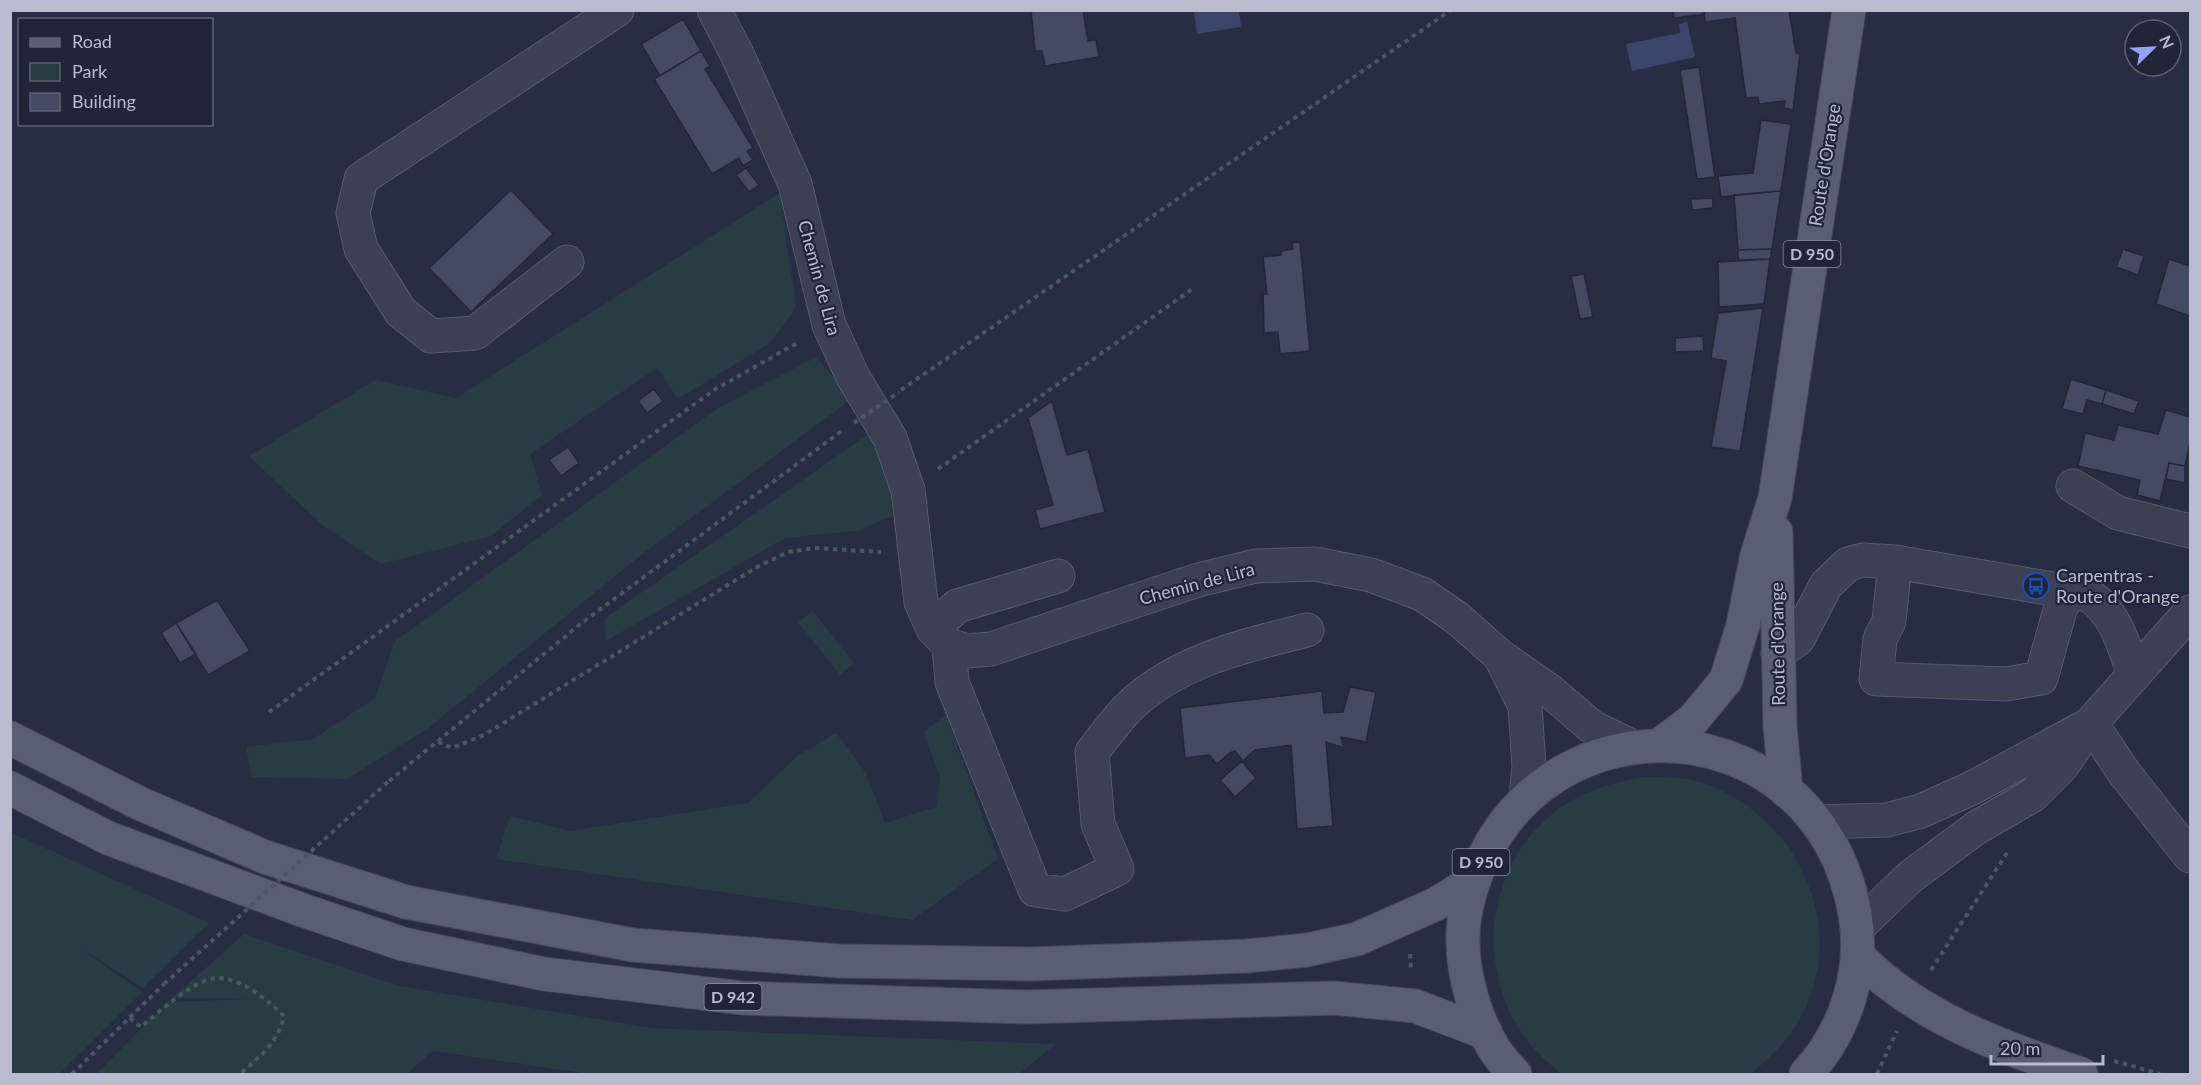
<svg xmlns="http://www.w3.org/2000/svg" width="2201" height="1085" viewBox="0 0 2201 1085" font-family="Lato,sans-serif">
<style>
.green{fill:#293c44}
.water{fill:#3b456a}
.building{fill:#444a63;stroke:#22273a;stroke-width:1.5}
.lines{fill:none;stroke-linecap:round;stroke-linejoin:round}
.minor-casing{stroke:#575b6d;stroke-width:35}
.major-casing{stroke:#45495c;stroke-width:35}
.path{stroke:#475961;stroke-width:4;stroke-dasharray:4.5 4.5;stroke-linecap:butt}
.minor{stroke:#3b4053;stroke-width:33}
.major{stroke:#595f73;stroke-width:33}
.path-bridge{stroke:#475961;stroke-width:4;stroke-dasharray:4.5 4.5;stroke-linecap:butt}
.labels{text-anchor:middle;stroke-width:4.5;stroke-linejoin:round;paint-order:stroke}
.shield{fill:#202538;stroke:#8b8fa0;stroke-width:1.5}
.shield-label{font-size:16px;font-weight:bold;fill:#b9bccd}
.street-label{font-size:18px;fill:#b9bccd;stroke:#202538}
.poi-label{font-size:18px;fill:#b9bccd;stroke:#202538;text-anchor:start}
</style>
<rect width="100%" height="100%" fill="#272d43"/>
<!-- green -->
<path class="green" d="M780,193L796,308L770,343L678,399L657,368L530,454L542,495L491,536L381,564L322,525L249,456L376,380L456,398Z
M816,357L852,399L645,552L427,729L347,779L252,777L246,747L313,739L375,698L395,641L718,408Z
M870,433L890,466L892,516L857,531L785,538L606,641L605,618Z
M813,611L854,663L840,675L798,622Z
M946,715L998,859L912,920L496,859L510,816L570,831L748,803L796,757L836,733L866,773L885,823L936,807L940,776L923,732Z
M1645,777C1664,777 1685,777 1703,783C1796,815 1848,922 1803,1013C1791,1038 1772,1057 1750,1074H1563C1479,1018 1471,892 1542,823C1571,795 1606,783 1645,777Z
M10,832L209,923L143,988L78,947L142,992L59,1074H11Z
M244,934L399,986L651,1028L1056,1044L1019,1074H590L433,1051L406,1074H97L167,1002L247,999L172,998Z"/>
<!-- water -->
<path class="water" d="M1239,11L1241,27L1197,34L1194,12Z
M1687,22L1695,57L1632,71L1626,44L1680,33L1679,24Z"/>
<!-- building -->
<path class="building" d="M1031,10H1083L1088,41L1096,40L1099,57L1045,66L1042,51H1035Z
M1673,10H1704L1705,14L1674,18Z
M1704,10H1789L1796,53L1800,54L1793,110L1784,108L1785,101L1759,104L1758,97L1746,98L1735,18L1705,22Z
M683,19L701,51L660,76L641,44Z
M701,51L710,66L705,69L753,148L747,151L753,160L743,166L739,158L712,174L654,79Z
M1699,67L1715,177L1697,179L1680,70Z
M1761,120L1791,124L1781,191L1721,197L1718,176L1753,173Z
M746,168L759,185L749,192L736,175Z
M511,190L553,234L471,312L429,268Z
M1781,191L1772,249L1738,250L1734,195Z
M1713,198V208L1692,210L1691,199Z
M1300,242L1310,351L1280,354L1278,332L1264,333L1263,294H1267L1263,257L1281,255V251L1293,249L1292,243Z
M1772,249L1770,259L1738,260V250Z
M2123,249L2144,256L2138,275L2116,267Z
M1770,259L1764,304L1719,307L1718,262Z
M2169,259L2190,266V316L2156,304Z
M1584,274L1593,317L1580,319L1571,276Z
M1763,308L1740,451L1711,447L1726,361L1711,358L1718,313Z
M1703,336L1704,351L1675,352V338Z
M2071,379L2106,390L2102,404L2087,400L2083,414L2062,409Z
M654,389L663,401L647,413L638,401Z
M2106,390L2139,401L2134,414L2102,404Z
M1052,401L1067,455L1088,449L1105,512L1040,529L1035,510L1053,505L1028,418Z
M2166,410L2190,417V443L2185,466L2169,463L2160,501L2137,495L2140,480L2078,466L2085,433L2114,440L2118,425L2158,434Z
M568,447L579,463L561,476L549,460Z
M2169,463L2185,466V483L2166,479Z
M217,600L250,651L208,675L176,623Z
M176,623L196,654L180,663L161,633Z
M1350,687L1376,692L1366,742L1341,737L1344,748L1326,742L1333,826L1297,829L1291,745L1255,750L1243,761L1235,751L1230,753L1217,764L1209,755L1185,758L1180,708L1322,691L1324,713L1343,712Z
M1242,761L1256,778L1235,797L1220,780Z"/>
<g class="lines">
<defs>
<path id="minor" d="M714,10L737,54L795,184L829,325L853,377L890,438L908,490L921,602L933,629L949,645L967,651L991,649L1198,580L1256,566L1315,564L1371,575L1422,594L1457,618L1500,656L1550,691L1592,727L1633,747
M567,262L475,333L431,336L401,312L361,249L353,213L361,179L617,10
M2073,486L2118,513L2190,531
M1895,562L1889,621L1880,639L1876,679L2006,684L2041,678L2060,610L2069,591
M933,629L957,606L1058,576
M949,645L952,682L1035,890L1065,894L1117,869L1098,824L1092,752C1103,738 1114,723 1127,709C1175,661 1243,646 1307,630
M1778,653L1798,639L1826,585L1848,564L1863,560L1895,562L2088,595C2115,611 2124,646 2134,675
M1501,658L1525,706L1529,766L1526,797
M2091,723L2125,774L2190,856
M1817,822L1887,820L1921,811L1972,788L2087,726
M1857,928L1910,877L1976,828L2033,795L2062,766L2091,723L2190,612"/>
<path id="major" d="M1776,532L1780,726L1786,791
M10,738L141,804L265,857L406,902L633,945L840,961L1029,964L1247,956L1307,950L1357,939L1436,904L1473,881
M1661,744L1693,720L1726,680L1743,625L1757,555L1775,498L1849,10
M10,788L108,838L302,910L403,944L544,974L742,998L1026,1007L1334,998L1415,1006L1486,1033
M1857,955C1917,1017 2001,1047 2081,1074
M1515,1074C1476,1038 1455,961 1466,909C1515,688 1816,693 1855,914C1865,972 1845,1032 1806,1074"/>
</defs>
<!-- minor casing -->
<use href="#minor" class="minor-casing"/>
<!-- major casing -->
<use href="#major" class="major-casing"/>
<!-- path -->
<path class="path" d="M901,390L1451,10
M938,469L1195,287
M269,712L714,390L799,342
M438,742L452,748L484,735L757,567L788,552L814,548L881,552
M389,781L583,622L843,430
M1410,954L1411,970
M1931,970L2007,853
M130,1018L141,1027C158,1013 197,976 220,978C243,980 268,1000 284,1016C279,1042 259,1057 240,1074
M2114,1061L2160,1074
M72,1074L164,984
M1877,1074L1897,1031"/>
<!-- minor -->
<use href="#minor" class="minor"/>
<!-- major -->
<use href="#major" class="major"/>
<!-- path-bridge -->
<path class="path-bridge" d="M854,423L899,392
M164,984L389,781"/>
</g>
<!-- icons -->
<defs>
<symbol id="bus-ring" viewBox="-11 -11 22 22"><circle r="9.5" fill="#202538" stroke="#1a4fb4" stroke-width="1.5"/><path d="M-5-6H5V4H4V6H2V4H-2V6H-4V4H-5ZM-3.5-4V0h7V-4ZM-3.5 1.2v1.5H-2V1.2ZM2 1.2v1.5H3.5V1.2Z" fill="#1a4fb4"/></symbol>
</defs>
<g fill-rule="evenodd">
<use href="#bus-ring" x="2021" y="571" width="30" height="30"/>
</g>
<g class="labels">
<!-- shield labels -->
<g class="shield">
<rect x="1783.5" y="241" width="57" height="26" rx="4.5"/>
<rect x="1452.5" y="849" width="57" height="26" rx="4.5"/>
<rect x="704.5" y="984" width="57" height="26" rx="4.5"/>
</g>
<g class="shield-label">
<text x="1812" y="260">D 950</text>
<text x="1481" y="868">D 950</text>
<text x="733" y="1003">D 942</text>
</g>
<!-- street labels -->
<g class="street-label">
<text transform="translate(1825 165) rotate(-81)" y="6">Route d'Orange</text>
<text transform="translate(819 278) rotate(75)" y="6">Chemin de Lira</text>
<text transform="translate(1197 584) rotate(-15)" y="6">Chemin de Lira</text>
<text transform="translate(1778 644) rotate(-91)" y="6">Route d'Orange</text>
</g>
<!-- poi labels -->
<g class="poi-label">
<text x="2056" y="582">Carpentras -<tspan x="2056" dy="21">Route d'Orange</tspan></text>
</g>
</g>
<!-- border -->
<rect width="2201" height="1085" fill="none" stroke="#b9bccd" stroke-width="24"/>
<!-- legend -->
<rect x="18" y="18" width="195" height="108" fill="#202538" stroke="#5d6174" stroke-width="1.5"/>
<rect x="30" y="38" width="30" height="9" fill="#595f73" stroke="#5d6174" stroke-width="1.5"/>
<text x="72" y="48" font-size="18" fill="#b9bccd">Road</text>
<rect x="30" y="63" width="30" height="18" fill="#293c44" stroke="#5d6174" stroke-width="1.5"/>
<text x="72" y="78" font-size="18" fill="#b9bccd">Park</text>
<rect x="30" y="93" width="30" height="18" fill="#444a63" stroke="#5d6174" stroke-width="1.5"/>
<text x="72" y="108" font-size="18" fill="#b9bccd">Building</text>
<!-- north arrow -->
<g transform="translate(2153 48) rotate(66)"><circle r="28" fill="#202538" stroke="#5d6174" stroke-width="1.5"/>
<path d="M0-4.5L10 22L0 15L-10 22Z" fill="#91a4f9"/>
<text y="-9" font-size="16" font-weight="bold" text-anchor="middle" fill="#b9bccd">N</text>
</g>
<!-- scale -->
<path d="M1991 1055v9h112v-9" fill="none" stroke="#b9bccd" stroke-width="3"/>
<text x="2000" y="1055" font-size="18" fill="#b9bccd" stroke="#202538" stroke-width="4.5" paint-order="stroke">20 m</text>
</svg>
